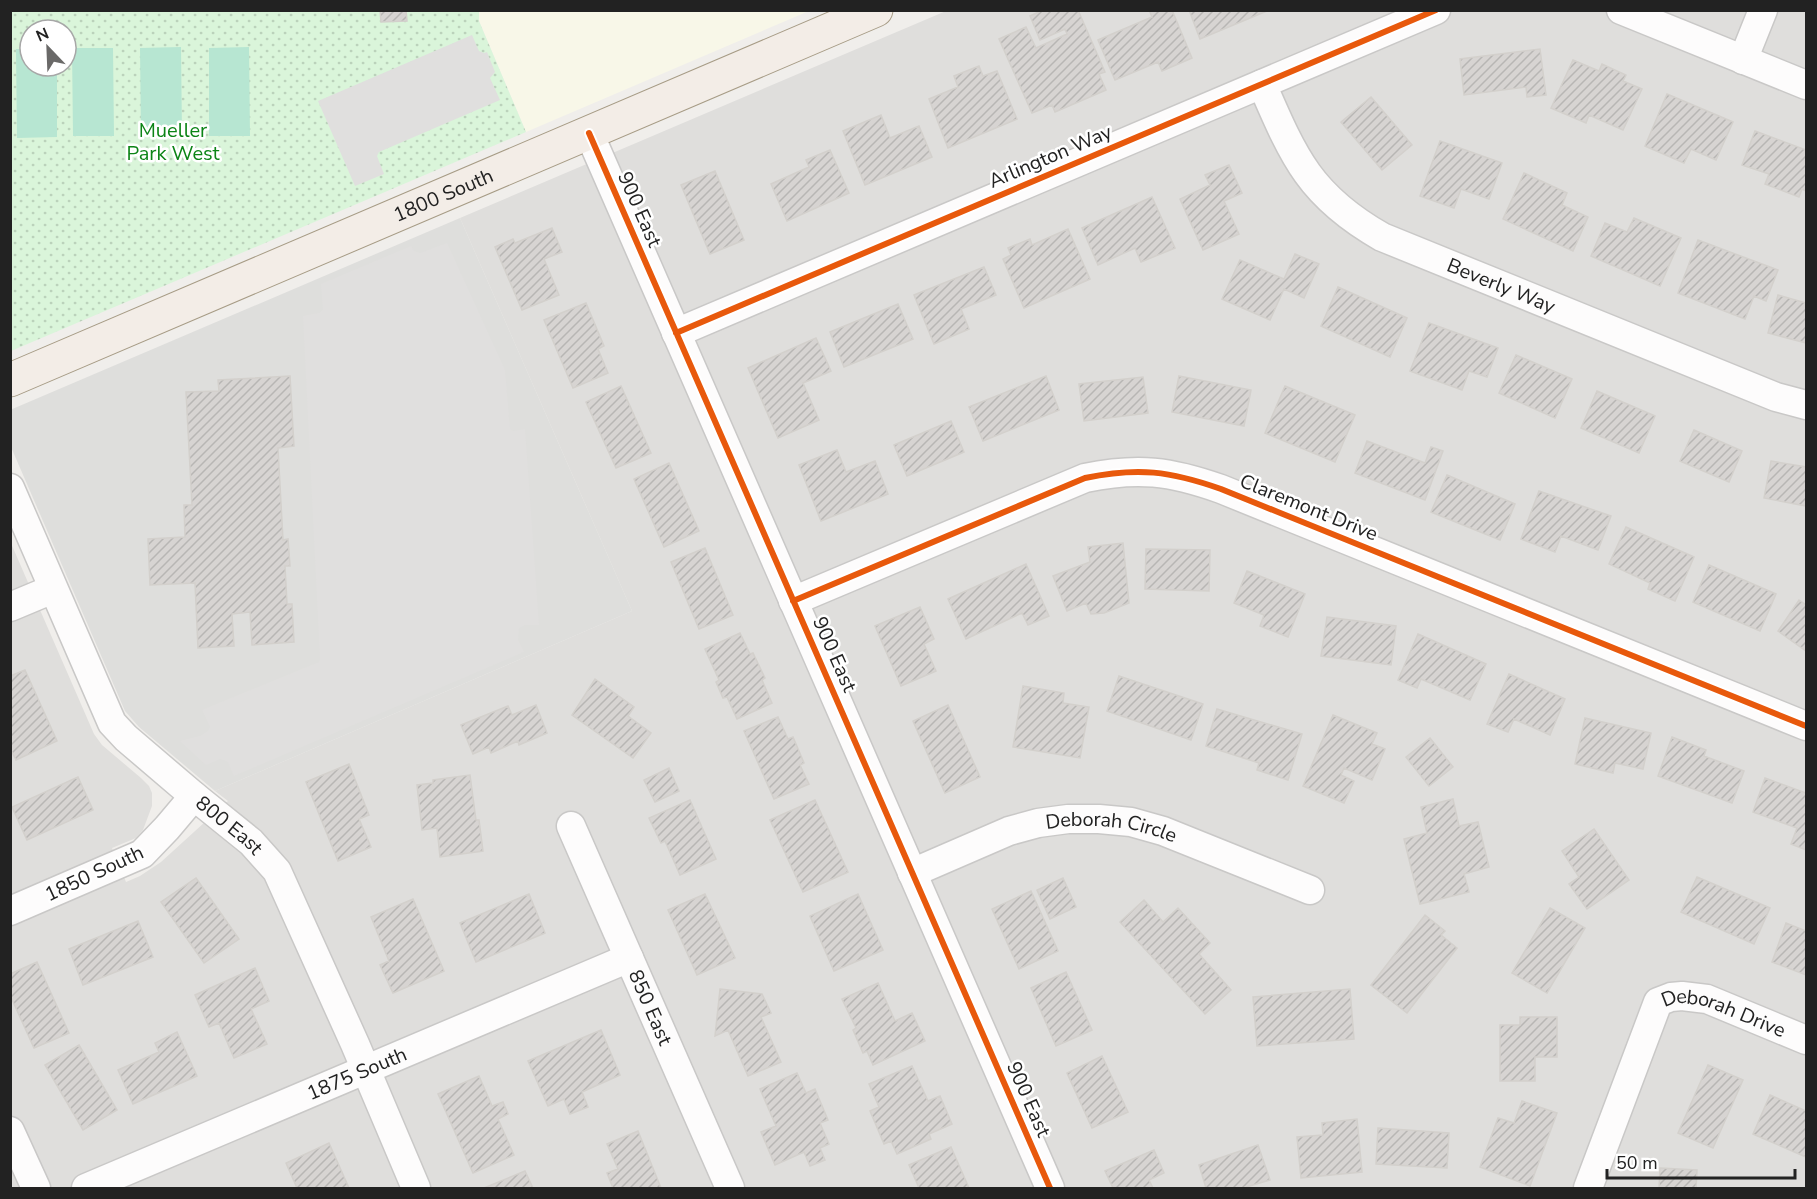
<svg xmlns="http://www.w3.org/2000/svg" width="1817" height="1199" viewBox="0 0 1817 1199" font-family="'Nunito Sans',sans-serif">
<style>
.residential{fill:#dfdedc}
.education{fill:#f8f7e8}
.religious{fill:#dededc}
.park{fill:url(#park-dots);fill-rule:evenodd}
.pitch{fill:#b7e6d2}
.parking{fill:#e0dfde}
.building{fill:url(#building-hatch);stroke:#d3d0cc;stroke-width:1.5}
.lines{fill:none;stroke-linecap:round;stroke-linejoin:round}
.minor-casing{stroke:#c9c8c7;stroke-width:31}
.major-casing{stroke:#a79c86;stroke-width:35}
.minor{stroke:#fdfcfc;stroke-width:28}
.major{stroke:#f3ede7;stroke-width:33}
.cycleway-casing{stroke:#fff;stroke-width:10}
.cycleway{stroke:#e8590c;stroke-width:6}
.labels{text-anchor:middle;stroke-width:5;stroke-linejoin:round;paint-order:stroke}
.park-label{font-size:20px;fill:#0c8416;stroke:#fff}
.street-label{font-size:20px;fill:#222;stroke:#fff}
</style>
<defs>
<pattern id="park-dots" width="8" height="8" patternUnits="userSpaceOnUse" patternTransform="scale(1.5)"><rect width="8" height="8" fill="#daf5da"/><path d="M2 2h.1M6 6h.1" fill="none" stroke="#bbd2bb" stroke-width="1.8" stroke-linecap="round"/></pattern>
<pattern id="building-hatch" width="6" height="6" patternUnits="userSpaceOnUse" patternTransform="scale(1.5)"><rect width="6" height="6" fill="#d7d4d2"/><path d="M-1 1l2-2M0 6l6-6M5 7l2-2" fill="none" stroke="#b8b6b4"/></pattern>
</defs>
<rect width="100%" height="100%" fill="#f0eeeb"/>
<!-- residential -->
<path class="residential" d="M946,11H1806V1188H11L10,541L94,734L102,745L141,778L149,786L152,793V806L143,830L136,838L112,848L126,882L140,876L161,862L228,801L215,791L632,611L460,218Z"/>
<!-- education -->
<path class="education" d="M479,11H809L526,132L479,21Z"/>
<!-- religious -->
<path class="religious" d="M460,218L632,611L215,791L139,727L125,711L11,447L10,410Z"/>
<!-- park -->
<path class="park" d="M11,11H479V21L526,132L11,351ZM30,30H66V66H30Z"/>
<!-- pitch -->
<path class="pitch" d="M181,47L182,136H141L140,48Z
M249,47L250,136H209V48Z
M72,48H113L114,136H73Z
M16,49H30V66H57V137L17,138Z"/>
<!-- parking -->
<path class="parking" d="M472,35L479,51L484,53L487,52L495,72L490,78L500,100L379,152L377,156L384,174L355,186L318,101Z
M447,243L505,370L510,429L513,431L525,429L539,625H525L519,628L518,640L524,652L234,776L228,762L224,760L220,759L206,765L180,741L200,736L208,731L210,727L202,710L319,662L320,659L303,316L319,313L323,310L321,284L411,246L414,251L420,253Z"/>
<!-- building -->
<path class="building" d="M380,10H406L407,21L381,22Z
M1043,10H1078L1105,72L1099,74L1106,90L1055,112L1052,105L1032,113L999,39L1026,27L1036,48L1067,34L1065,29L1040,40L1030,16Z
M1149,10H1172L1192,58L1162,71L1158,62L1115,80L1098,40L1152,17Z
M1189,10H1267V11L1200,39Z
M1540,49L1546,95L1527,97L1526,87L1464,95L1460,59Z
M1573,60L1599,71L1602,64L1626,75L1623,81L1642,89L1623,130L1589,115L1586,123L1551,108Z
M979,66L983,76L997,71L1017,119L948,148L929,99L958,87L954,76Z
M1667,94L1733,122L1716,160L1691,149L1684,163L1645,146Z
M1371,97L1412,145L1382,170L1341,122Z
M881,115L890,138L919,126L932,157L865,185L843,131Z
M1755,131L1806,150V191L1802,189L1799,197L1765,184L1769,174L1742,165Z
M1440,141L1502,163L1489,199L1461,189L1454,208L1420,196Z
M830,150L849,193L787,221L771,184L809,167L806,160Z
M1229,165L1242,193L1224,201L1239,234L1203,250L1180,199L1210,185L1205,175Z
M715,171L744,240L710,254L681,185Z
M1524,173L1567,193L1562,205L1588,217L1573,251L1503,219Z
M1152,197L1175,248L1141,262L1135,248L1098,265L1082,228Z
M1634,218L1681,238L1660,286L1591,256L1605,223L1627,232Z
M552,228L562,252L544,259L559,295L522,310L495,247L513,239L515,243Z
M1068,229L1090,279L1024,308L1003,259L1011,255L1008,248L1030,239L1032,245Z
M1698,240L1778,270L1766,301L1754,296L1745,319L1678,293Z
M1295,254L1319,264L1304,298L1284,289L1270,320L1222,299L1240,260L1284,279Z
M984,267L996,295L961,309L969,329L934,344L914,295Z
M1338,287L1407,318L1390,357L1321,326Z
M1778,295L1806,303V343L1768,333Z
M586,303L604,346L598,349L608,373L573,388L544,320Z
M898,304L913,339L844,367L830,332Z
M1429,323L1498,348L1487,377L1469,371L1462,390L1410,371Z
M816,338L831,371L803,383L819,420L778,438L748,368Z
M1516,355L1572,379L1555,418L1499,393Z
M290,376L294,446L278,448L283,540L288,539L290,566H285L287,604H292L294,642L252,645L250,612L232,614L234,646L198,648L195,583L150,585L148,539L185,537L184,505H192L186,392L219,391L218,380Z
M1046,376L1059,410L983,441L969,407Z
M1179,376L1251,390L1244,426L1172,412Z
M1143,377L1148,413L1084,421L1079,384Z
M621,386L651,453L616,468L586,402Z
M1285,386L1355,415L1335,462L1265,433Z
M1597,391L1655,416L1639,453L1581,428Z
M951,421L964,452L907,476L894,445Z
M1694,430L1742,451L1729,482L1680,461Z
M1367,441L1425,463L1431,447L1443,451L1425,500L1355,473Z
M837,450L846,472L875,461L888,494L821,521L799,465Z
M1771,461L1806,467V506L1764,498Z
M669,463L699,531L664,547L634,479Z
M1447,475L1515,504L1500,540L1431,512Z
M1539,491L1611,516L1598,550L1561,536L1555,552L1521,539Z
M1626,527L1694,557L1675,601L1648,589L1650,583L1609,564Z
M1123,543L1129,603L1104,613L1091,614L1086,603L1067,611L1053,576L1090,562L1088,547Z
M705,548L733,615L699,629L671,562Z
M1146,549L1210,550L1209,591L1145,589Z
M1026,564L1049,616L1028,625L1022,613L966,639L948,599Z
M1709,565L1776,594L1760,631L1693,602Z
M1247,571L1305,594L1288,637L1260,626L1264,615L1234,603Z
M1799,600L1806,605V651L1778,631Z
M920,607L934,639L924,644L936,671L901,686L875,626Z
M1327,617L1396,626L1391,665L1321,656Z
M740,633L750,654L753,653L765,678L762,680L772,703L737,719L727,697L723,698L716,682L719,680L705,649Z
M1418,634L1486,664L1470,700L1421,679L1417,688L1398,680Z
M25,670L57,741L16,760L10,748V676Z
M1509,674L1565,699L1550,735L1514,719L1508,732L1487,724Z
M1119,676L1203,704L1191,740L1107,711Z
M595,679L634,707L628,716L651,733L633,758L572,715Z
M1023,686L1064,693L1063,703L1089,707L1080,758L1013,747Z
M536,705L547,733L519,745L518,741L491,753L489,747L473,754L461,725L508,706L512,715Z
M948,705L980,777L945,793L913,721Z
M1217,709L1302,734L1288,780L1257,770L1259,763L1206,746Z
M1333,715L1377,733L1372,744L1385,749L1372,780L1344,768L1341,775L1354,781L1344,803L1303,786Z
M778,717L788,739L793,737L804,763L800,765L809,784L774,799L744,731Z
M1585,718L1651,733L1643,769L1615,763L1613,773L1575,764Z
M1672,737L1706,750L1704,756L1744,771L1732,803L1658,776Z
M1430,738L1453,767L1429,786L1406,757Z
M349,764L369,815L359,819L371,847L338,861L306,782Z
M669,768L679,791L655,802L644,780Z
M470,775L476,820H479L483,851L440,857L437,828L422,830L417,785L433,783V780Z
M78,777L93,810L27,840L12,807Z
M1765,778L1806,793V850L1791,844L1797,828L1753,812Z
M1453,799L1459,826L1478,822L1489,867L1464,874L1469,892L1420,904L1404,839L1427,833L1421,807Z
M690,800L716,859L680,875L665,841L661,843L649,818Z
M815,800L848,872L803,892L770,820Z
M1594,829L1629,880L1587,909L1569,884L1579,877L1562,851Z
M1697,877L1770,908L1754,944L1681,912Z
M196,878L239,939L204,963L161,902Z
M1063,878L1076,907L1050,919L1037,890Z
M1031,891L1058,951L1019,969L992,909Z
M529,894L545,933L476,962L460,923Z
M705,894L735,958L697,975L668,910Z
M858,894L883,950L834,971L810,916Z
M413,899L444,971L393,993L380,965L389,961L371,917Z
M1144,900L1163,922L1178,908L1210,943L1199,954L1231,990L1205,1014L1120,922Z
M1550,908L1585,928L1547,993L1512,973Z
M1425,915L1445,931L1441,935L1457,948L1407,1013L1371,985Z
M138,921L153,957L83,985L69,949Z
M1786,923L1806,931V975L1772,962Z
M37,962L69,1033L34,1048L10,995V974Z
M255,968L269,1001L251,1009L267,1044L234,1058L219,1023L209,1027L195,995Z
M1066,972L1092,1030L1056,1046L1031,988Z
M878,983L895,1021L912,1013L925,1041L873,1065L867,1051L863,1053L853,1030L856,1028L842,999Z
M720,989L762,994L771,1013L761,1017L781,1062L748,1076L728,1030L715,1036Z
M1350,989L1354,1039L1257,1046L1253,997Z
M1520,1017H1557V1057H1535V1081H1500V1025H1520Z
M601,1030L620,1075L582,1092L588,1107L570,1114L564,1099L548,1106L528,1061Z
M177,1032L197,1076L133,1104L118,1070L159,1052L155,1043Z
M79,1045L117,1110L83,1130L45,1065Z
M1102,1056L1128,1112L1092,1128L1067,1073Z
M1708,1065L1743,1080L1713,1148L1678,1133Z
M912,1066L928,1101L940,1096L952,1124L929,1134L931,1139L897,1154L891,1141L884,1144L870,1111L879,1107L869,1084Z
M797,1073L806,1093L815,1089L828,1120L820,1123L829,1144L820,1148L825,1160L810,1166L804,1152L775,1165L761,1132L776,1126L760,1089Z
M479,1076L492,1106L503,1102L508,1114L498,1119L514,1155L473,1173L438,1094Z
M1770,1095L1806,1111V1157L1753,1134Z
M1522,1101L1557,1113L1530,1186L1480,1167L1498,1118L1514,1123Z
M1357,1119L1362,1172L1301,1178L1297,1137L1323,1135L1322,1123Z
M1378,1128L1449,1133L1447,1168L1376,1164Z
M638,1131L661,1188H613L607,1173L618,1169L607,1144Z
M329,1143L349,1188H297L286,1163Z
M1258,1145L1270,1180L1243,1188H1206L1199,1165Z
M951,1147L969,1188H919L909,1165Z
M1154,1150L1164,1173L1149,1180L1153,1188H1113L1105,1171Z
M1660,1168L1697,1170L1696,1188H1659Z
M525,1171L533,1188H484Z"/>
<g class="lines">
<defs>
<g id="minor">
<path d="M1621,10L1806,85"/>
<path d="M1743,60L1763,10"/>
<path id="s1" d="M1262,84C1294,158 1310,196 1382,237L1776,397L1806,405"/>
<path d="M589,133L1050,1188"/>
<path d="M676,333L1436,10"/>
<path id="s2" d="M10,488L112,723L126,738L194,796L251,842L277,871L355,1044L416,1188"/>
<path d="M793,601L1085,478C1138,467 1170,471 1221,489L1806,726"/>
<path d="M10,607L53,589"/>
<path id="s3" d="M571,826L730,1188"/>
<path id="s4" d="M912,873L1009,831L1038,823L1068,819H1099L1131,822L1163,831L1310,890"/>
<path d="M10,911L142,854L167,828L194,796"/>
<path d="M10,1131L36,1188"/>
<path id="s5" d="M86,1188L629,958"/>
<path id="s6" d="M1588,1188L1658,1002L1671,997L1682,996L1707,999L1806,1040"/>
</g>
<g id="major">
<path id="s7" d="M10,380L876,10"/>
</g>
</defs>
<!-- minor casing -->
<use href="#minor" class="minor-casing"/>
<!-- major casing -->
<use href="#major" class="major-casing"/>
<!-- minor -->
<use href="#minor" class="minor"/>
<!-- major -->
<use href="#major" class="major"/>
<defs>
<path id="cycleway" d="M589,133L1050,1188
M676,333L1436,10
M793,601L1085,478C1138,467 1170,471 1221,489L1806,726"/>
</defs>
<!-- cycleway casing -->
<use href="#cycleway" class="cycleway-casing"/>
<!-- cycleway -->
<use href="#cycleway" class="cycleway"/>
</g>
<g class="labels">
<!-- park labels -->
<g class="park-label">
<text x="173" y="137">Mueller<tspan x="173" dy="23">Park West</tspan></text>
</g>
<!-- street labels -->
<g class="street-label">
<text transform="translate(1050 156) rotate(-23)" y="7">Arlington Way</text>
<text dy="7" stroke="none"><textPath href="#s7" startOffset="471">1800 South</textPath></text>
<text transform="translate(640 209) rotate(66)" y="7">900 East</text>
<text dy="7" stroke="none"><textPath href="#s1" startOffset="328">Beverly Way</textPath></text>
<text transform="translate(1309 507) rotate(22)" y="7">Claremont Drive</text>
<text transform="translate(835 654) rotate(66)" y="7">900 East</text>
<text dy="7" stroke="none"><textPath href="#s2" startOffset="412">800 East</textPath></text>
<text dy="7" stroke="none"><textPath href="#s4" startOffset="210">Deborah Circle</textPath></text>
<text transform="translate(94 873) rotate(-25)" y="7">1850 South</text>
<text dy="7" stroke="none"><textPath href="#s3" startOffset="198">850 East</textPath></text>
<text dy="7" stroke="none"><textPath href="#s6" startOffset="268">Deborah Drive</textPath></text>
<text dy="7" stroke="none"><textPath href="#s5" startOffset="294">1875 South</textPath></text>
<text transform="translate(1029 1099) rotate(66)" y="7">900 East</text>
</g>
</g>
<!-- border -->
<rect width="1817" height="1199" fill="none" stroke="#222222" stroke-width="24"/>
<!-- north arrow -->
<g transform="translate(48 48) rotate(337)"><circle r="28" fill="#ffffff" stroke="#a7a7a7" stroke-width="1.5"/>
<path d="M0-4.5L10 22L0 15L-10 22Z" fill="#6a6968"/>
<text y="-9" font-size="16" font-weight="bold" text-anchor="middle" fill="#222222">N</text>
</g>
<!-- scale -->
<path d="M1607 1169v9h188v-9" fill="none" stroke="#222222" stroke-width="3"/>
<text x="1616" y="1169" font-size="18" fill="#222222" stroke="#ffffff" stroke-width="4.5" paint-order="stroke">50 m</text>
</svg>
